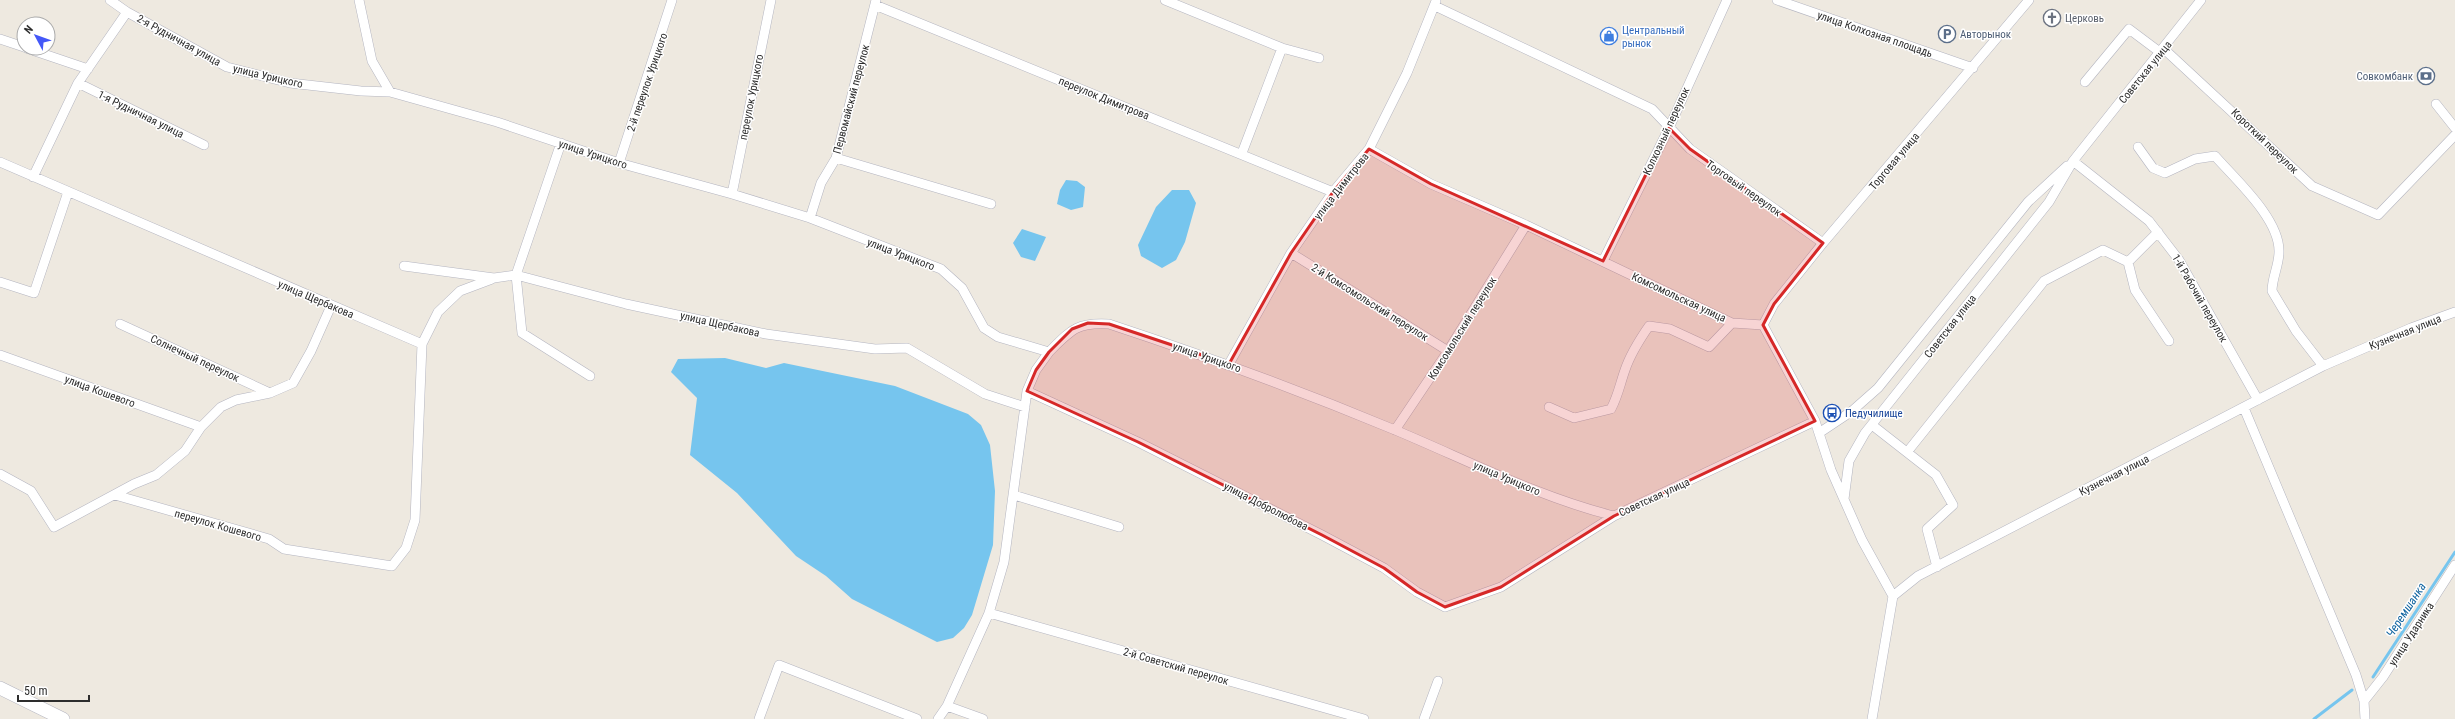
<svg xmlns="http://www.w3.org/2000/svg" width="2455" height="719" viewBox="0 0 2455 719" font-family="'Roboto Condensed',sans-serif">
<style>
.water{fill:#76c5ee}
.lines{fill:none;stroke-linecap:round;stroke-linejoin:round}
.stream{stroke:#76c5ee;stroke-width:3}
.street-casing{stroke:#b4b5c0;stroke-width:10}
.secondary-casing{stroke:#b4b5c0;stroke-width:14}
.street{stroke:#fff;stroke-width:9}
.secondary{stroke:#fff;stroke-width:13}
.marked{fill:#d62828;fill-opacity:0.2;stroke:#d62828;stroke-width:3;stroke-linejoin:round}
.labels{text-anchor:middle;stroke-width:3;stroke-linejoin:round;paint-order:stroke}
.worship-label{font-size:11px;fill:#5b616d;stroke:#fff;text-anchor:start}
.shop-label{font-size:11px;fill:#366cbe;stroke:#fff;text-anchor:start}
.street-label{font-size:11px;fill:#2d2d2d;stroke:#fff}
.service-label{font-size:11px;fill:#4e5e75;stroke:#fff;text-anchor:start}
.transit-label{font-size:11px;fill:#164399;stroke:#fff;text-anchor:start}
.water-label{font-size:12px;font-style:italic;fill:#0f639f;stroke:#fff}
</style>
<rect width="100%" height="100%" fill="#eee9e0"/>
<!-- water -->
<path class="water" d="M1066,180L1077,181L1085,187L1083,207L1071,210L1057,204L1060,190Z
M1172,190H1189L1196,203L1185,242L1176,260L1162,268L1141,256L1138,245L1156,207Z
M1022,229L1046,237L1035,261L1021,257L1013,243Z
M725,358L766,368L784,363L895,386L968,414L981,425L990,445L995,491L993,545L972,615L964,628L953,638L937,642L852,599L826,576L796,556L737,493L690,455L697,398L671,372L678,359Z"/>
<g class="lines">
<!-- stream -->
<path class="stream" d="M2373,677L2455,552
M2314,719L2352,690"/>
<defs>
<path id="street" d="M110,0L127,12L227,67L290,83L361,91L390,92L497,122L619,163L732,194L810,218L941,269L962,288L984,328L998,337L1049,352C1071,330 1077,322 1109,324C1206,356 1301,391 1395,430C1467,460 1538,497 1614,516
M359,0L372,61L390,92
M1165,0L1282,48L1242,153
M1777,0L1973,68
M875,5L1333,192
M1435,6L1652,109L1690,149L1823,243
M0,39L24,47
M26,48L88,69
M1282,48L1319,58
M2164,49L2312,186L2378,215L2455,135
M2085,82L2129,29L2161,53
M78,83L204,145
M2436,104L2455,128
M561,143L516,275L522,333L590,376
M2138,147L2153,168L2165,173L2195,159L2215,156C2236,180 2280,219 2279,252C2279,265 2272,278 2272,291L2296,331L2323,366
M1369,149L1431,184L1526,225L1732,323L1763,325L1815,421L1831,470L1862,540L1893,596
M836,158L991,204
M2073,161L2149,221L2179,260L2258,400
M0,162L422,344
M619,163L672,0
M33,177L78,83L127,12
M732,194L771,0
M810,218L821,183L836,158L876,0
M1291,253L1448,351
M1603,261L1669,128L1727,0
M2128,262L2135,290L2169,341
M404,266L494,278L516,275L626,304L766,334L875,349L907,348L985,394L1025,407
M0,282L34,293L68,192
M120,324L270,393
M1763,325L1774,304L1823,243L2029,0
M0,355L201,427
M1229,364L1291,253L1333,192L1369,149L1407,73L1436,1
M1027,391L1138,442L1322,535L1384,568L1417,592L1445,607L1501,587L1614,516L1815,421
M1549,407L1574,418L1611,409C1618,396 1620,384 1625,370C1630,355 1640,339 1649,326L1670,329L1709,347L1732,323
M2244,408L2356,675L2364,701L2365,719
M1872,425L1936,475L1953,505L1927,529L1937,567
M1395,430L1448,351L1526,225
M1819,433L1852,411L1878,388L2028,202L2067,166
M1908,451L2044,281L2103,250L2128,262L2158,232
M0,474L31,491L54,527L134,484L156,475L185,451L201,427L221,407L236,400L270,393L293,383L311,351L331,306
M115,495L269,539L284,549L392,566L406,548L415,520L422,344L438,312L460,291L492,279
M1014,495L1119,527
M1844,499L1849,461L1865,433L2049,202L2073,161L2201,0
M989,613L1364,719
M2364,701L2383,677L2455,565
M947,706L983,719
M759,719L779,665L917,719
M938,719L947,706L989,613L1004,562L1027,391L1036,370L1049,352
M1424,719L1438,681
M1872,719L1893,596L1918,576L2323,366L2411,328L2455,312"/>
<path id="secondary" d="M0,688L63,719"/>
</defs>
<!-- street casing -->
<use href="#street" class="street-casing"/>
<!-- secondary casing -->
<use href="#secondary" class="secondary-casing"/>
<!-- street -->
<use href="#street" class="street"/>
<!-- secondary -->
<use href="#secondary" class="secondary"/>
</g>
<!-- marked area -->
<path class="marked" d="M1669,128L1690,149L1823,243L1774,304L1763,325L1815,421L1614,516L1501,587L1445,607L1417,592L1384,568L1322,535L1138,442L1027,391L1036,370L1049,352L1072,329L1088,323L1109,324L1229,364L1291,253L1333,192L1369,149L1431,184L1603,261Z"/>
<!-- icons -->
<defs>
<symbol id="church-ring" viewBox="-11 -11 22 22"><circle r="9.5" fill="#fff" stroke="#6b7280" stroke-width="1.5"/><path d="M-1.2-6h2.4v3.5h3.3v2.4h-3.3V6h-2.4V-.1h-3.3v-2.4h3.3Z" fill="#6b7280"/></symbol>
<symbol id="parking-ring" viewBox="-11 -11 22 22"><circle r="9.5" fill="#fff" stroke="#5c6f8a" stroke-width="1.5"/><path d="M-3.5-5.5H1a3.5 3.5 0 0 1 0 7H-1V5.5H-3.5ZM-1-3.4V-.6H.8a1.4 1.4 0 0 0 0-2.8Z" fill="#5c6f8a"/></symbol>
<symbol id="shop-ring" viewBox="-11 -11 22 22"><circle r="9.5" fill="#fff" stroke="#3f7fe0" stroke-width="1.5"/><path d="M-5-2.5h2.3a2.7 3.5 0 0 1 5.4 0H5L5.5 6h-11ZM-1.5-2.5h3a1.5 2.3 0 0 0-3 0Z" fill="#3f7fe0"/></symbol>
<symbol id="bank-ring" viewBox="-11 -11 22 22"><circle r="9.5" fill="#fff" stroke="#5c6f8a" stroke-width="1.5"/><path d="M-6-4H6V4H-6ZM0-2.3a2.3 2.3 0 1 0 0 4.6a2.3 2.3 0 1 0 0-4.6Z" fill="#5c6f8a"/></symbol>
<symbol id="bus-ring" viewBox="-11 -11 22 22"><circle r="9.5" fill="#fff" stroke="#1a4fb4" stroke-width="1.5"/><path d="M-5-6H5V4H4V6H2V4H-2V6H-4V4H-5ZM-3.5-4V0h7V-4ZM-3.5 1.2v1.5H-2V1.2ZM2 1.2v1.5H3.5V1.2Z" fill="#1a4fb4"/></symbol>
</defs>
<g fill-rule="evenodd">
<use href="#church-ring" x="2042" y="8" width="20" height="20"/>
<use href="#parking-ring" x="1937" y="24" width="20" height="20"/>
<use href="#shop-ring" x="1599" y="26" width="20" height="20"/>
<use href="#bank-ring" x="2416" y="66" width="20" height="20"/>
<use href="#bus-ring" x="1822" y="403" width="20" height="20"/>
</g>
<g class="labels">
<!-- worship labels -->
<g class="worship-label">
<text x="2065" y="22">Церковь</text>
</g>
<!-- shop labels -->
<g class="shop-label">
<text x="1622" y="34">Центральный<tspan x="1622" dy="13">рынок</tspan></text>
</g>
<!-- street labels -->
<g class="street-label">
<text transform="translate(1875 34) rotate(19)" y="4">улица Колхозная площадь</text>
<text transform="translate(179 40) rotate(29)" y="4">2-я Рудничная улица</text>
<text transform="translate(2145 72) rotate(-51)" y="4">Советская улица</text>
<text transform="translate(268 76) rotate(13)" y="4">улица Урицкого</text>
<text transform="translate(647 82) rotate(-71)" y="4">2-й переулок Урицкого</text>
<text transform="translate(751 97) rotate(-79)" y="4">переулок Урицкого</text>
<text transform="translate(1104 98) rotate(22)" y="4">переулок Димитрова</text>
<text transform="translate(851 99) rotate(-75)" y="4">Первомайский переулок</text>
<text transform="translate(141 114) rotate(26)" y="4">1-я Рудничная улица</text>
<text transform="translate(1666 131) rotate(-65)" y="4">Колхозный переулок</text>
<text transform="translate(2265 141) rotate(44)" y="4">Короткий переулок</text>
<text transform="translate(593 154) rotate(18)" y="4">улица Урицкого</text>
<text transform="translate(1894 161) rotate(-50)" y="4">Торговая улица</text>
<text transform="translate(1341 186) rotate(-52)" y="4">улица Димитрова</text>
<text transform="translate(1744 188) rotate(35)" y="4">Торговый переулок</text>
<text transform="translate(901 254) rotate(21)" y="4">улица Урицкого</text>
<text transform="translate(1679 297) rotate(25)" y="4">Комсомольская улица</text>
<text transform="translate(2200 298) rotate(60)" y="4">1-й Рабочий переулок</text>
<text transform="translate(316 299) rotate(23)" y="4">улица Щербакова</text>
<text transform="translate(1370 302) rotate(32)" y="4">2-й Комсомольский переулок</text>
<text transform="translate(720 324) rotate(13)" y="4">улица Щербакова</text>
<text transform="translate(1950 326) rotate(-52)" y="4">Советская улица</text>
<text transform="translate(1462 328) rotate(-58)" y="4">Комсомольский переулок</text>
<text transform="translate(2405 332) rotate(-22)" y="4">Кузнечная улица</text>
<text transform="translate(1207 357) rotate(19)" y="4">улица Урицкого</text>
<text transform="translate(195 358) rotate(25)" y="4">Солнечный переулок</text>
<text transform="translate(100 391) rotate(20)" y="4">улица Кошевого</text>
<text transform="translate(2114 475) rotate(-27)" y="4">Кузнечная улица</text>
<text transform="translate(1507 478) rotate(23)" y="4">улица Урицкого</text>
<text transform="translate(1654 497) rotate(-25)" y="4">Советская улица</text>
<text transform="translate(1266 506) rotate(27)" y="4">улица Добролюбова</text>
<text transform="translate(218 525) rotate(16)" y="4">переулок Кошевого</text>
<text transform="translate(2411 634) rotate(-57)" y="4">улица Ударника</text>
<text transform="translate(1176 666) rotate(16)" y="4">2-й Советский переулок</text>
</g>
<!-- service labels -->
<g class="service-label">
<text x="1960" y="38">Авторынок</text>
<text x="2413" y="80" text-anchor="end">Совкомбанк</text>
</g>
<!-- transit labels -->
<g class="transit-label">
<text x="1845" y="417">Педучилище</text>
</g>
<!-- water labels -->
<g class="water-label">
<text transform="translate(2406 610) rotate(-57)" y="4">Черемшанка</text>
</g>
</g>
<!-- north arrow -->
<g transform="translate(36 36) rotate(311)"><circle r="19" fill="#ffffff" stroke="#ababab"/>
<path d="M0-3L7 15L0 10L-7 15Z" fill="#4458f8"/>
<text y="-6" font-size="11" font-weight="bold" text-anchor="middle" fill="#2d2d2d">N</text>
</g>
<!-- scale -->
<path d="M18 695v6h71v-6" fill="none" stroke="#2d2d2d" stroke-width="2"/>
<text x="24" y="695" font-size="12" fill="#2d2d2d" stroke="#ffffff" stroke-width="3" paint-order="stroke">50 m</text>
</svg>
